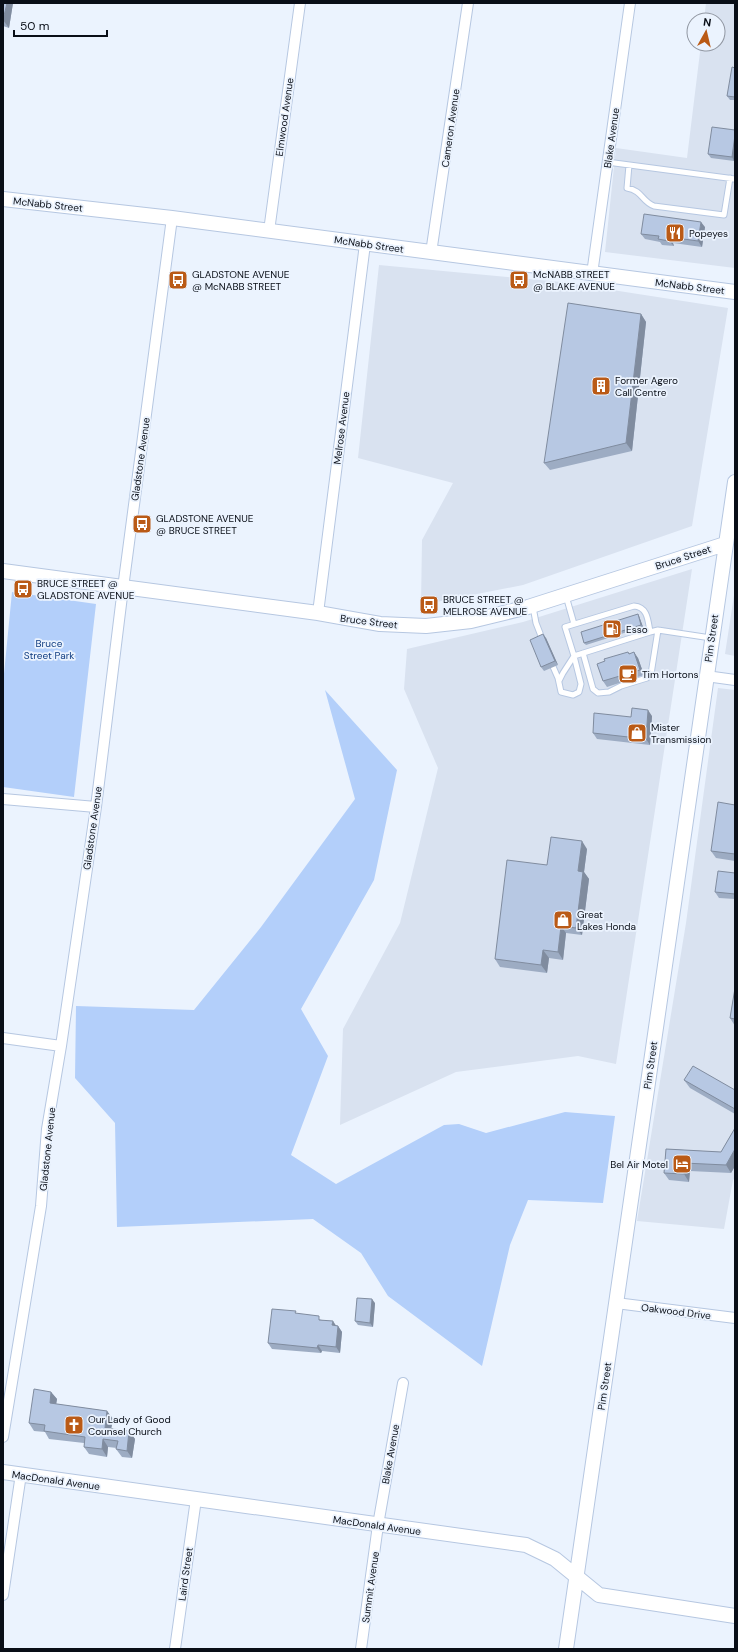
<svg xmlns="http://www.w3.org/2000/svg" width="738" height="1652" viewBox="0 0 738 1652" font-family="'DM Sans',sans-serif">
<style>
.built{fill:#d9e2f0}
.green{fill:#b3cffa}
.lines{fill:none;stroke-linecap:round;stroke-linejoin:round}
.lane-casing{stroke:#b6c7e1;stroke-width:7}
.street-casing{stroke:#b6c7e1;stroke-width:12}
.secondary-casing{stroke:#b6c7e1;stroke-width:16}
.lane{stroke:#fff;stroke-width:5}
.street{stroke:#fff;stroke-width:10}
.secondary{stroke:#fff;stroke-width:14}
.wall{fill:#9dacc3}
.shaded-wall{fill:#808c9f}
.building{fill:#b7c8e3;stroke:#808c9f}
.labels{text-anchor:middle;stroke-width:3.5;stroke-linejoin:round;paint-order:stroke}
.street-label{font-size:10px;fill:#090e17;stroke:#ebf3fe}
.poi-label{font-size:10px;fill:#090e17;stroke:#ebf3fe;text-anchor:start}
.park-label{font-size:10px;fill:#103d81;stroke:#ebf3fe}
</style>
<rect width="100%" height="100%" fill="#ebf3fe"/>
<!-- built -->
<path class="built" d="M706,3H735V268L605,252L616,148L687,158L701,44H718V20H704Z
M379,265L561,282L728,308L692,526L523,585L421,605L422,540L453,483L358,458Z
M692,569L616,1064L578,1056L456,1072L340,1125L343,1029L400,923L438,768L404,689L407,649L523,622Z
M735,589V656L725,654Z
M718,688L735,690V1178L733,1180L724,1229L637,1221L686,923Z"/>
<!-- green -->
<path class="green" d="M12,592L96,604L74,797L3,787V684Z
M325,690L397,770L374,880L301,1009L328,1056L291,1155L336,1184L444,1125L459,1124L486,1133L565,1112L615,1116L603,1203L528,1200L510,1245L482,1366L388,1296L361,1253L313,1219L117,1227L115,1123L75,1078L76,1006L194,1010L261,927L355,799Z"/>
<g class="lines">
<defs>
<path id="lane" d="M607,162L735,179
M629,165L627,188C643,191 641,201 654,206L724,215L730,178
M566,596L574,624
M533,607L536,623L543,641
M650,632C648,621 648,607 634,606L565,627L574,656L650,632L658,630L711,638
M583,653L593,689L598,693L609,692L621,686L647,678L651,674L658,630
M551,662L558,678L561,692L573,695L579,692L581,684L574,656
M559,681L563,673L574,656"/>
<path id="street" d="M269,231L300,3
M431,253L468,3
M592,274L630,3
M318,613L365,244
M706,676L735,680
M3,799L96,807
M3,1038L61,1046
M616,1303L735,1318
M3,1437L41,1206L47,1129L61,1046L96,807L123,588L172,218
M3,1595L21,1474
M175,1649L196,1499
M361,1649L378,1525L403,1383"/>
<path id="secondary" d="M3,199L172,218L735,292
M3,571L318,613L380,624L426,626L471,621L528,607L725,544
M3,1472L526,1545L555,1559L599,1595L735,1616
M566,1649L735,482"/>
</defs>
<!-- lane casing -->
<use href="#lane" class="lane-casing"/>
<!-- street casing -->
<use href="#street" class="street-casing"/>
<!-- secondary casing -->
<use href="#secondary" class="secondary-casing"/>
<!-- lane -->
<use href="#lane" class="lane"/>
<!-- street -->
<use href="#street" class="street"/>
<!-- secondary -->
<use href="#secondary" class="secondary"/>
</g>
<!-- wall -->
<path class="wall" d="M3,3H13L9,28L3,26Z
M735,68V100H730L727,96Z
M735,130L734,161L711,158L708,154Z
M705,227L702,247L673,243L674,246L662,245L660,242L645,239L641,234Z
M641,314L646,322L632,451L550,470L544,463Z
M638,614L639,616L643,627L586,645L584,643Z
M546,638L558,665L544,671L541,667Z
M629,653L638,658L644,675L607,687L603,681Z
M652,716L650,745L597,739L593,733Z
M735,805V861L716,858L711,851Z
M587,849L584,872L589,879L582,935L566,933L563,960L549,958L547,973L500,967L495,959L547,865Z
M735,873V899L719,898L715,892Z
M735,988V1026L730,1018Z
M684,1080L735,1090V1114L690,1088Z
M735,1128V1166L731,1173L690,1171L689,1182L669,1180L664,1173L666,1149L721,1152Z
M375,1303L373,1327L358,1325L355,1321Z
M297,1314L322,1320L338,1326L342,1332L340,1353L322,1351L321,1353L272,1349L268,1343Z
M51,1392L57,1399L56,1404L107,1411L113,1419L111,1429L129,1431L135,1439L132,1458L122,1457L116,1449L117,1448L108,1447L107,1457L89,1454L84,1447V1443L49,1439L45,1432L34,1431L29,1423Z"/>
<!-- shaded-wall -->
<path class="shaded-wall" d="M7,3H13L9,28L3,20Z
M735,135V157L734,161L732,157Z
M701,222L705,227L702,247L698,241Z
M669,237L673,243L674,246L669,241Z
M641,314L646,322L632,451L626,443Z
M638,614L639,616L643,627L641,625Z
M543,634L546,638L558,665L555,661Z
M634,652L638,658L644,675L640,670Z
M648,710L652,716L650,745L646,739Z
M582,841L587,849L584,872L589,879L582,935L576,928L578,871Z
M561,926L566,933L563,960L558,952Z
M543,950L549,958L547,973L541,965Z
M735,1149V1166L731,1173L726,1165Z
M684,1163L690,1171L689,1182L684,1174Z
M372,1299L375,1303L373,1327L370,1323Z
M333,1321L337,1327L332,1325Z
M338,1326L342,1332L340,1353L336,1347Z
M318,1345L322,1351L321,1353L317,1348Z
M51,1392L57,1399L55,1411L50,1403Z
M107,1411L113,1419L110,1435L105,1428Z
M129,1431L135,1439L132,1458L127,1451Z
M103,1439L108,1447L107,1457L102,1449Z"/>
<!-- building -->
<path class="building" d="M3,3H7L3,20Z
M732,67L735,68V97L727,96Z
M712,127L735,130V135L732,157L708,154Z
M644,214L701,222L698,241L669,237V241L658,239L659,236L641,234Z
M568,303L641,314L626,443L544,463Z
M638,614L641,625L584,643L581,632Z
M543,634L555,661L541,667L530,640Z
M628,652L629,654L634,652L640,670L603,681L597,664L605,661L604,659Z
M632,708L648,710L646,739L593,733L594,713L631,717Z
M718,802L735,805V854L711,851Z
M551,837L582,841L578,871L583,872L576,928L561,926L558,952L543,950L541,965L495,959L507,860L547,865Z
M718,871L735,873V894L715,892Z
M735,988V1019L730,1018Z
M693,1066L735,1090V1109L684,1080Z
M735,1128V1149L726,1165L684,1163V1174L664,1173L666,1149L721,1152Z
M357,1298L372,1299L370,1323L355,1321Z
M272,1309L296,1311L295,1313L319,1316V1320L333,1321L332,1325L338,1326L336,1347L318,1345L317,1348L268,1343Z
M34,1389L51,1392L50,1403L107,1411L105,1428L129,1431L127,1451L116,1449L118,1441L103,1439L102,1449L84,1447L85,1437L44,1431L45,1425L29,1423Z"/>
<!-- icons -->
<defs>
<symbol id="restaurant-square" viewBox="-11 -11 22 22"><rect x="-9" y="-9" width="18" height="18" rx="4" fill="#ba5a16" stroke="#ebf3fe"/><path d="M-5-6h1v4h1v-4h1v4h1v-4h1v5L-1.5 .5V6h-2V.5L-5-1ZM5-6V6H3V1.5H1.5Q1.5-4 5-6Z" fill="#fff"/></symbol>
<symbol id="bus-square" viewBox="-11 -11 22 22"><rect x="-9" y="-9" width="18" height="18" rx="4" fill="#ba5a16" stroke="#ebf3fe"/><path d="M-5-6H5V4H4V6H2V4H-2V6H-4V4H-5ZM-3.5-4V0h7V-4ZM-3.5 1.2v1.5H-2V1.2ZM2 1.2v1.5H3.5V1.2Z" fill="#fff"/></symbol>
<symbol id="building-square" viewBox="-11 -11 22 22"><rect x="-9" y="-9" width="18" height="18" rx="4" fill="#ba5a16" stroke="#ebf3fe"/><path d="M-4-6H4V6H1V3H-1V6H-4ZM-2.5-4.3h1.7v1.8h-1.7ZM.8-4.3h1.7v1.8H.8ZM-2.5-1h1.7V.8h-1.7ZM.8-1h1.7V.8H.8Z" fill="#fff"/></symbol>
<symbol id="fuel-square" viewBox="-11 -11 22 22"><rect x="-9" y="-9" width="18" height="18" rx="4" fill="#ba5a16" stroke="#ebf3fe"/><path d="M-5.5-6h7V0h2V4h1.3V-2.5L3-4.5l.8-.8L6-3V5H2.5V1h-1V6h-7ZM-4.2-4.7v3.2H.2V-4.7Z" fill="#fff"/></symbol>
<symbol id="cafe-square" viewBox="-11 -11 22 22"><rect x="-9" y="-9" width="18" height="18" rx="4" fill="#ba5a16" stroke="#ebf3fe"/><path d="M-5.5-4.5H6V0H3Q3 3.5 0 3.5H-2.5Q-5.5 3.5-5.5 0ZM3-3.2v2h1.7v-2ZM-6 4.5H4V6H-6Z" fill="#fff"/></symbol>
<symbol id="shop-square" viewBox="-11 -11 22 22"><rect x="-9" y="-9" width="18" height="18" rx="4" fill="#ba5a16" stroke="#ebf3fe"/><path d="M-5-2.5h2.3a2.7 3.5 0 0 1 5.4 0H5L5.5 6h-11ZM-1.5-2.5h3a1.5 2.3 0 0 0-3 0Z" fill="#fff"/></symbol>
<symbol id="hotel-square" viewBox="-11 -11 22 22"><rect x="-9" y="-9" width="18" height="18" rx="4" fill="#ba5a16" stroke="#ebf3fe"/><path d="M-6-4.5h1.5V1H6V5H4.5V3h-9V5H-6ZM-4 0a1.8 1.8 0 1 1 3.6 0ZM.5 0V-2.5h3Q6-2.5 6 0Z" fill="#fff"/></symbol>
<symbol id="church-square" viewBox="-11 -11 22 22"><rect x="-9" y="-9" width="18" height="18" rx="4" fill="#ba5a16" stroke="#ebf3fe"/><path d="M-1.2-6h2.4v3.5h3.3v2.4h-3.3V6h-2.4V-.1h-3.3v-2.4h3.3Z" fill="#fff"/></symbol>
</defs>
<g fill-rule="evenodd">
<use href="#restaurant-square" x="664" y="222" width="22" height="22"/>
<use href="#bus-square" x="167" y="269" width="22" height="22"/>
<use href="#bus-square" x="508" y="269" width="22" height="22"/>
<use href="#building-square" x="590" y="375" width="22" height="22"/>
<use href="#bus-square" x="131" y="513" width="22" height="22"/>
<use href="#bus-square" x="12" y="578" width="22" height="22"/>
<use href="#bus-square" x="418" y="594" width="22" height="22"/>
<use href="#fuel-square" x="601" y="618" width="22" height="22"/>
<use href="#cafe-square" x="617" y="663" width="22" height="22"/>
<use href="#shop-square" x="626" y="722" width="22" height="22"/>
<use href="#shop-square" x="552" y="909" width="22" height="22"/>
<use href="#hotel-square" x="671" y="1153" width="22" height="22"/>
<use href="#church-square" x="63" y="1414" width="22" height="22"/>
</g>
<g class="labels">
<!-- street labels -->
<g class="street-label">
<text transform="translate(284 117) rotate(-82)" y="4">Elmwood Avenue</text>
<text transform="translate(450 128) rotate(-82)" y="4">Cameron Avenue</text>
<text transform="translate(611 138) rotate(-82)" y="4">Blake Avenue</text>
<text transform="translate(48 204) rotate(6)" y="4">McNabb Street</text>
<text transform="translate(369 244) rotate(8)" y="4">McNabb Street</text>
<text transform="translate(690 286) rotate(7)" y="4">McNabb Street</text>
<text transform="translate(341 428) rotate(-83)" y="4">Melrose Avenue</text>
<text transform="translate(140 459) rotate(-82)" y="4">Gladstone Avenue</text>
<text transform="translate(683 557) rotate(-18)" y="4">Bruce Street</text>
<text transform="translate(369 621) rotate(7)" y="4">Bruce Street</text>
<text transform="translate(711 638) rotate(-82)" y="4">Pim Street</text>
<text transform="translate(92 828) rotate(-82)" y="4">Gladstone Avenue</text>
<text transform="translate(650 1065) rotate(-82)" y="4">Pim Street</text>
<text transform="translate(47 1149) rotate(-84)" y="4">Gladstone Avenue</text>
<text transform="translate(676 1311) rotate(7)" y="4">Oakwood Drive</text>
<text transform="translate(604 1386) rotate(-82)" y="4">Pim Street</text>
<text transform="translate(390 1454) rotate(-80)" y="4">Blake Avenue</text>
<text transform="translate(56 1480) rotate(8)" y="4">MacDonald Avenue</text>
<text transform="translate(377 1525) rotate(8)" y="4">MacDonald Avenue</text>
<text transform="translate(185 1574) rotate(-82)" y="4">Laird Street</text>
<text transform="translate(370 1587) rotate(-82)" y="4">Summit Avenue</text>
</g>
<!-- poi labels -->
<g class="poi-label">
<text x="689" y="237">Popeyes</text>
<text x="192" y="278">GLADSTONE AVENUE<tspan x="192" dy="12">@ McNABB STREET</tspan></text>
<text x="533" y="278">McNABB STREET<tspan x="533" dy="12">@ BLAKE AVENUE</tspan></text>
<text x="615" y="384">Former Agero<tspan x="615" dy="12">Call Centre</tspan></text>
<text x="156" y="522">GLADSTONE AVENUE<tspan x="156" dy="12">@ BRUCE STREET</tspan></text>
<text x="37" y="587">BRUCE STREET @<tspan x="37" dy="12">GLADSTONE AVENUE</tspan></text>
<text x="443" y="603">BRUCE STREET @<tspan x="443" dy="12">MELROSE AVENUE</tspan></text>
<text x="626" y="633">Esso</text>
<text x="642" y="678">Tim Hortons</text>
<text x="651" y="731">Mister<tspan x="651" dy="12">Transmission</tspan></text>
<text x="577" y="918">Great<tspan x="577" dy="12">Lakes Honda</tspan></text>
<text x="668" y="1168" text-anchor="end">Bel Air Motel</text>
<text x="88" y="1423">Our Lady of Good<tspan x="88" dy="12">Counsel Church</tspan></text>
</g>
<!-- park labels -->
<g class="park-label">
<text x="49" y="647">Bruce<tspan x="49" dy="12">Street Park</tspan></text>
</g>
</g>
<!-- border -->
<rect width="738" height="1652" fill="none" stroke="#090e17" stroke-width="8"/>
<!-- north arrow -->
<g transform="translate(706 32) rotate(8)"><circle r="19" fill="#ebf3fe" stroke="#9197a2"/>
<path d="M0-3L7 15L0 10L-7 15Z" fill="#ba5a16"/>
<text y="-6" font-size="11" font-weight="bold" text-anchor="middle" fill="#090e17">N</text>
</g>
<!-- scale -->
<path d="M14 30v6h93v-6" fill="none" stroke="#090e17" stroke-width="2"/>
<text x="20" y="30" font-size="12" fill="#090e17" stroke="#ebf3fe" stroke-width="3" paint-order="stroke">50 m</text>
</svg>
